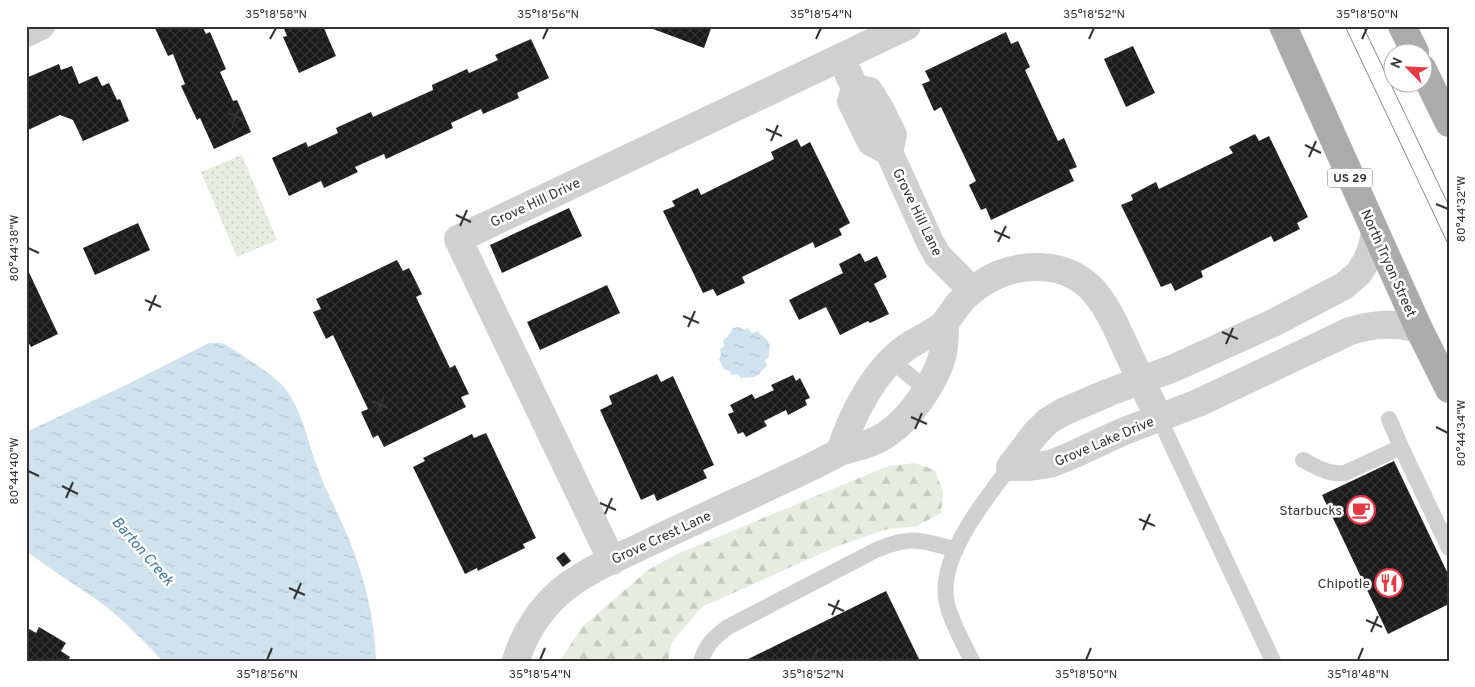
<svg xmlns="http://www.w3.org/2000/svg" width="1475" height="687" viewBox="0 0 1475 687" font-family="Overpass,sans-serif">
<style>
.green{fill:url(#green-dots)}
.forest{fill:url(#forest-firs)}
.water{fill:url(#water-ripples)}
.building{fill:url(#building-cross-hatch)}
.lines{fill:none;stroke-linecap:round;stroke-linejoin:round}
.service{stroke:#d0d0d0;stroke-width:16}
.minor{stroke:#d0d0d0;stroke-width:28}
.primary{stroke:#ababab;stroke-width:28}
.tram{stroke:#888;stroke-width:1}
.ticks{fill:none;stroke:#333;stroke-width:2}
.labels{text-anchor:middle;stroke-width:5;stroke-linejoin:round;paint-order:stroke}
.shield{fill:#fff;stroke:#707070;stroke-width:1}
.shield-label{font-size:12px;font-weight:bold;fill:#333}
.street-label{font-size:14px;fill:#333;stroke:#fff}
.poi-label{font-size:14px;fill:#333;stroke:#fff;text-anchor:end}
.water-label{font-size:15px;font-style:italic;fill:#3f7597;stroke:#fff}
.neatline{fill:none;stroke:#333;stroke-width:2}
.ticks-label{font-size:12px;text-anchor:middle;fill:#333}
</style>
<defs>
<pattern id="green-dots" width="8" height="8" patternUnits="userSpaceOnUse" patternTransform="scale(1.25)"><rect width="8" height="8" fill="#e6ecdf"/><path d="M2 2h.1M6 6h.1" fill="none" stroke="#c6cbc0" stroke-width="1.8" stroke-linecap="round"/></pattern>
<pattern id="forest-firs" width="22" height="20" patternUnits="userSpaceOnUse" patternTransform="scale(1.25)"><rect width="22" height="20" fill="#e6ecdf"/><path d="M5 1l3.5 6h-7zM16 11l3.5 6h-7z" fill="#c6cbc0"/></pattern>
<pattern id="water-ripples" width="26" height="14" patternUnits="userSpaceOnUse" patternTransform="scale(1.25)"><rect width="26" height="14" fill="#cfe2ee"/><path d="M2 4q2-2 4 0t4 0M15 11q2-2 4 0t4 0" fill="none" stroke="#b2c2cd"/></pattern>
<pattern id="building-cross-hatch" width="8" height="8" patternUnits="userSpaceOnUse" patternTransform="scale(1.25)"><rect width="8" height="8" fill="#1a1a1a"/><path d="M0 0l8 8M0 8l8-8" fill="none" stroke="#333"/></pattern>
</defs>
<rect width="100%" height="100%" fill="#fff"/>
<!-- green -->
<path class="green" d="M242,155L277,240L237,257L201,172Z"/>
<!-- forest -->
<path class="forest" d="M915,463L935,470L943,492L941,513L917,526L888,529L838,546L702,607L672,642L668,661H560L581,628L648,570L677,554L888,466Z"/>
<!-- water -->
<path class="water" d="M739,327L744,330L748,328L752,333L758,331C761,337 767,337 769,344C771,348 768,352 769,357L765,360L767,366C762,369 762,372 758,375C753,379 747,377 741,378L738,374L731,375L730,371L724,369L719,360L721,354L720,349L724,346L723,340L727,338L733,328Z
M209,343C214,343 219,342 224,344C234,349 276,377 283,386C303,410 307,441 318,469C326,491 337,511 346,532C363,572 375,617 376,661H163C143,641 123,619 100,602C76,585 50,569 26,551V432L126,385Z"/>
<!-- building -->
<path class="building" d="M154,26H202L206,34L210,32L226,69L220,72L233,101L237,100L251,132L214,149L200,118L197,120L181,86L185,84L173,54L168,56Z
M283,26H323L336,56L299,73L283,37L287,36Z
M645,26H712L704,48Z
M1006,32L1011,44L1018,41L1030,67L1025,70L1058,141L1064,138L1077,167L1069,170L1074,181L991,220L986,208L981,210L969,185L976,181L941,107L934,111L922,84L930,81L925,71Z
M531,39L549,78L517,93L519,98L483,114L481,109L451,123L453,128L386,159L384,154L355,167L358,172L324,188L321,181L289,196L272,158L306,142L308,147L338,133L336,128L371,112L373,117L433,90L432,85L467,69L469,73L498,60L495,55Z
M1133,46L1155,93L1126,107L1104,59Z
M59,64L61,70L72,66L79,84L97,76L102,86L109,83L117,100L120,99L129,121L83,141L73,120L60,115L26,131V78Z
M1255,134L1259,141L1269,136L1308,217L1297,223L1300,229L1274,242L1271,236L1201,271L1203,277L1175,291L1171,283L1161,287L1121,205L1133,200L1131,195L1156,182L1159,189L1233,153L1229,147Z
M797,139L801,147L810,142L850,223L839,229L842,235L815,248L813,242L742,277L745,283L717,296L713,289L703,293L663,211L675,206L672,201L698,188L701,195L774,159L771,152Z
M569,208L582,236L502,273L490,245Z
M138,223L150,250L95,275L83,248Z
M860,253L865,262L877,256L887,277L874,284L889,314L870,323L868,321L840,335L826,307L799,320L789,300L843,273L839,264Z
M397,260L403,271L409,268L422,294L416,297L450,368L455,365L469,394L461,397L466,407L384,447L378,435L373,438L361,412L368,409L333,335L326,339L313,312L321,309L316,299Z
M26,266L58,334L31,347L26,338Z
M607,285L620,313L540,350L527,322Z
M657,374L661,382L673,376L714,465L703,470L707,478L657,501L654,494L641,500L600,410L612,404L609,396Z
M793,375L796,381L800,378L810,398L805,400L807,405L788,415L786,410L764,421L767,426L746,437L743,432L738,434L728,414L734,412L730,405L752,394L755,399L774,390L771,385Z
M486,433L536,538L523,544L525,548L478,571L477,568L465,574L413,467L425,461L423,458L472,434L474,438Z
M1394,461L1449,576V604L1388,634L1322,495Z
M564,552L571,561L563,567L556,558Z
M886,591L920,661H744Z
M26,627L36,633L39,627L66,643L61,651L70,657L68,661H26Z"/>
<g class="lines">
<!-- service -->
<path class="service" d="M892,361L926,389
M1159,418L1273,661
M1389,419L1401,447
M1303,460C1317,467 1328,475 1345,473L1401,447L1449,548
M701,661C706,645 715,636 728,627L876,550C911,535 921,540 956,550
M972,661C963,642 952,624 947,604C936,559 985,500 1010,467"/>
<!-- minor -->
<path class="minor" d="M26,33L41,26
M841,58L855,88L851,101L871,142L889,152L893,135L879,107L869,91L855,88
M889,152L930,242L938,256L972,290
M945,323C945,333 945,343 943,353C937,380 910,419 887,434C874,444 855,447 840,452C851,416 875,369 907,347C919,339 934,333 945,323C948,319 951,314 954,310C960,301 968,293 978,286C1010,263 1059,258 1090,287C1105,302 1115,324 1123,342C1135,368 1147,393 1159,418
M1010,467L1035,434L1048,421L1063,412L1110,392L1174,368L1273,323L1344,286L1359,273L1367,260L1372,247L1375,232
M1010,467H1030L1050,464L1068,457L1122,432L1198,403L1350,331C1374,324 1395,322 1419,329
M612,561L458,239L907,26
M516,661C523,635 540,609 561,591C585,571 615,559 644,545C700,518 757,493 813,466L840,452"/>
<!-- primary -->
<path class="primary" d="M1283,26L1419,329L1449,389
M1402,26L1415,52
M1422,68L1449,123"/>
<!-- tram -->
<path class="tram" d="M1345,26L1449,246
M1363,26L1449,206"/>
</g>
<!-- ticks -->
<path class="ticks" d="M270,39L276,28M543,39L548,28M816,39L821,28M1089,39L1094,28M1362,39L1367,28M228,113L244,120M232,125L239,109M766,129L782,136M771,141L778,125M1305,145L1321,153M1309,157L1316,141M1436,204L1448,209M456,215L471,222M460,226L467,210M994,231L1010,238M998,242L1006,226M28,248L39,253M145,300L161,307M149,311L156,295M683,316L699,323M688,327L695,311M1222,332L1238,339M1226,344L1233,328M372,401L388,408M377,413L384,397M911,417L927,424M1436,427L1448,433M915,429L922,413M28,471L39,476M62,486L78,494M66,498L73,482M600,503L616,510M605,514L612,498M1139,519L1155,526M1143,530L1150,514M289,588L305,595M294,599L301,583M828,604L844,611M832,615L839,600M1366,620L1382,627M1371,632L1378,616M267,660L272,648M540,660L545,648M813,660L818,648M1086,660L1091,648M1358,660L1363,648"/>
<!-- icons -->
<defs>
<symbol id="cafe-ring" viewBox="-11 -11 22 22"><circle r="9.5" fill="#fff" stroke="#e63946" stroke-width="1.5"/><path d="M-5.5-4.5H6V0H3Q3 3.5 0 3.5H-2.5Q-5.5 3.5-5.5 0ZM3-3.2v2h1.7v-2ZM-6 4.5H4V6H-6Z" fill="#e63946"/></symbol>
<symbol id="restaurant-ring" viewBox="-11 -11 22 22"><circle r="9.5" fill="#fff" stroke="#e63946" stroke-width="1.5"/><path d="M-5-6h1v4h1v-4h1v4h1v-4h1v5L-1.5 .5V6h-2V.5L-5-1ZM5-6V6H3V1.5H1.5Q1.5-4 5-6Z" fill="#e63946"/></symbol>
</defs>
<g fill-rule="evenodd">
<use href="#cafe-ring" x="1345" y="494" width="32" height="32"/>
<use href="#restaurant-ring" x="1373" y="567" width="32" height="32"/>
</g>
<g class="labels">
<!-- shield labels -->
<rect class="shield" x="1327.5" y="168.5" width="45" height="19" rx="4"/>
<g class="shield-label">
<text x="1350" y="182">US 29</text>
</g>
<!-- street labels -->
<g class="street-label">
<text transform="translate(535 202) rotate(-25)" y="5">Grove Hill Drive</text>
<text transform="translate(918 212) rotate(64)" y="5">Grove Hill Lane</text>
<text transform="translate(1389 263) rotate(66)" y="5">North Tryon Street</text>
<text transform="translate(1104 441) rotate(-23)" y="5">Grove Lake Drive</text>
<text transform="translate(661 537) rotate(-25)" y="5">Grove Crest Lane</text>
</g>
<!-- poi labels -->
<g class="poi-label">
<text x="1342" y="515">Starbucks</text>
<text x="1370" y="588">Chipotle</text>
</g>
<!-- water labels -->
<g class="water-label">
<text transform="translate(143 551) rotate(49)" y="5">Barton Creek</text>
</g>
</g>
<!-- border -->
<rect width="1475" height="687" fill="none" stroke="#ffffff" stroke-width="55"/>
<!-- north arrow -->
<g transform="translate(1408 68) rotate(294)"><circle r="24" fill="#ffffff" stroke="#adadad"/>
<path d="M0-4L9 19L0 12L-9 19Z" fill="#e63946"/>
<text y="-8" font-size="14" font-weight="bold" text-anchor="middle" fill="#333333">N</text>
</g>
<rect x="28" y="28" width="1420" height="632" class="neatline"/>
<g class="ticks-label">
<text x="276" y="18">35°18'58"N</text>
<text x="548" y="18">35°18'56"N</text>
<text x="821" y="18">35°18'54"N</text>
<text x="1094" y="18">35°18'52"N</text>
<text x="1367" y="18">35°18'50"N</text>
<text transform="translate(1461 209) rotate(-90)" y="4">80°44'32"W</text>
<text transform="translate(14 248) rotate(-90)" y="4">80°44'38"W</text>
<text transform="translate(1461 433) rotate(-90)" y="4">80°44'34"W</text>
<text transform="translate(14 471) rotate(-90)" y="4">80°44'40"W</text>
<text x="267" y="678">35°18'56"N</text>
<text x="540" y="678">35°18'54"N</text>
<text x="813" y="678">35°18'52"N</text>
<text x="1086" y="678">35°18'50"N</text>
<text x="1358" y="678">35°18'48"N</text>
</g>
</svg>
